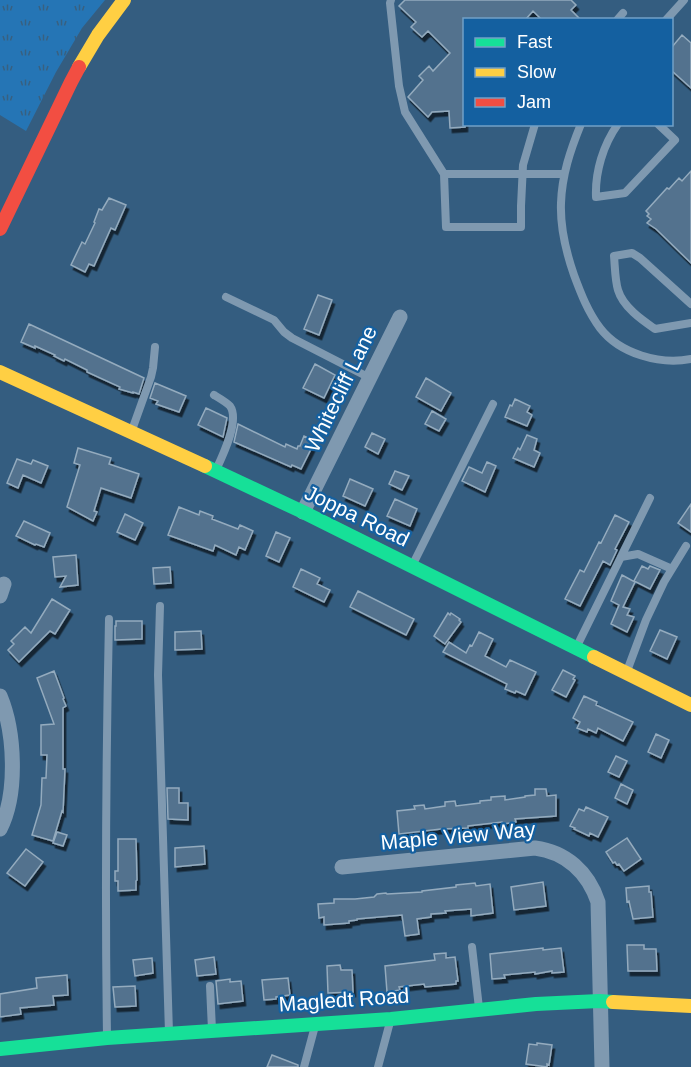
<svg xmlns="http://www.w3.org/2000/svg" width="691" height="1067" viewBox="0 0 691 1067" font-family="Helvetica,sans-serif">
<style>
.grass{fill:url(#grass-tufts)}
.building{fill:#52728e;stroke:#94abbe;stroke-width:1.5;filter:url(#shadow)}
.lines{fill:none;stroke-linecap:round;stroke-linejoin:round}
.lane{stroke:#7f99b0;stroke-width:8}
.street{stroke:#7f99b0;stroke-width:15}
.fast{stroke:#16e098;stroke-width:14}
.slow{stroke:#ffcf43;stroke-width:14}
.jam{stroke:#f24e42;stroke-width:14}
.labels{text-anchor:middle;stroke-width:4.5;stroke-linejoin:round;paint-order:stroke}
.street-label{font-size:21px;fill:#fff;stroke:#1460a0}
</style>
<defs>
<pattern id="grass-tufts" width="24" height="20" patternUnits="userSpaceOnUse" patternTransform="scale(1.5)"><rect width="24" height="20" fill="#2575b5"/><path d="M3 7l-1-3M5 7V3M7 7l1-3M15 17l-1-3M17 17v-4M19 17l1-3" fill="none" stroke="#386080"/></pattern>
<filter id="shadow"><feDropShadow dx="2.5" dy="4.5" stdDeviation="0" flood-color="#0009"/></filter>
</defs>
<rect width="100%" height="100%" fill="#345d80"/>
<!-- grass -->
<path class="grass" d="M0,0H105L82,28L56,72L26,131L0,115Z"/>
<!-- building -->
<path class="building" d="M405,0H571L576,5L571,10L581,20H542L533,11L525,20H465V127L450,128L449,111L432,112L428,117L408,97L423,80L419,76L429,66L433,71L450,53L428,31L422,37L411,27L416,22L399,6Z
M682,35L691,43V88L672,71V47Z
M691,171V263L656,229L647,223L651,219L647,216L649,214L646,211L667,188L669,189L679,178L682,181Z
M109,198L126,205L115,230L111,228L94,266L89,264L85,272L71,265L82,242L85,244L95,223L94,222L99,209L102,210Z
M318,295L332,300L319,335L304,329Z
M29,324L144,378L139,394L133,392V393L119,389L120,387L87,372V370L65,359L64,361L54,356L55,355L35,346V348L21,342Z
M315,364L335,375L324,398L303,388Z
M426,378L451,393L441,411L416,397Z
M155,383L186,396L179,412L156,404L158,401L150,398Z
M515,399L530,406L527,412L532,415L527,426L505,417L510,405L512,406Z
M206,408L227,418L223,437L198,425Z
M432,411L446,419L439,431L425,424Z
M238,424L285,447L286,444L297,449L298,446H300L304,436L315,441L301,469L292,465L291,467L234,442Z
M372,433L385,439L378,454L365,447Z
M527,435L537,439L534,450L540,453L534,467L513,458L518,448L520,450Z
M78,448L111,458L109,464L139,474L131,498L101,488L94,511L97,512L93,521L67,507L80,465L74,463Z
M17,459L31,464L33,460L48,466L41,483L23,475L18,488L7,483Z
M487,462L496,466L485,492L462,481L469,467L482,473Z
M395,471L409,476L402,490L389,484Z
M350,479L373,489L365,506L343,496Z
M395,499L417,509L410,526L387,516Z
M691,504V532L678,523Z
M179,507L199,515L200,511L213,516L212,519L238,529L240,525L253,531L245,550L239,547L236,555L215,545L213,551L168,535Z
M125,514L143,523L135,540L117,532Z
M615,515L629,522L615,549L617,550L610,565L603,561L580,606L565,599L580,570L584,572L599,542L601,543Z
M24,521L50,533L44,547L36,544L35,545L16,536Z
M276,532L290,538L279,562L266,556Z
M76,555L78,585L60,587L66,576L55,577L53,557Z
M642,566L648,569L650,566L660,570L650,589L634,581Z
M170,567L171,583L154,584L153,568Z
M301,569L320,578L317,584L330,590L324,602L293,587Z
M622,575L635,582L623,607L630,609L627,615L634,617L627,632L611,624L619,605L611,601Z
M358,591L414,619L406,635L350,607Z
M52,599L70,610L55,634L50,631L19,662L8,650L14,644L11,641L25,627L31,633Z
M448,613L450,615L451,613L460,619L459,620L461,622L445,644L434,636Z
M116,621H142V639L115,640V626H116Z
M660,630L677,637L667,659L650,651Z
M201,631L202,649L175,650V632Z
M479,632L493,639L485,656L506,667L510,660L536,672L525,695L516,691L515,693L505,689L507,684L443,652L449,642L466,653L470,645L472,646Z
M563,670L575,676L573,679L575,680L566,697L552,690Z
M54,671L64,698L63,699L66,706L63,708V769H65L63,812L62,811L53,841L32,835L41,805L42,778H46L47,755H41V725L54,724L37,678Z
M584,696L597,702L596,705L633,722L623,741L598,728L596,733L588,729L587,732L577,728L580,722L573,718Z
M656,734L669,740L661,758L648,752Z
M616,756L627,761L619,777L608,772Z
M621,784L633,790L627,804L615,798Z
M167,788H179V803H188V820L168,819Z
M535,789H546L547,796L556,795V816L515,819L516,822L503,824L502,822L468,826V828L441,829L399,834L397,811L415,809L414,806L424,805L425,809L445,806V802L455,801L456,806L480,803V801L491,800V797L505,796V800L525,797V796L535,795Z
M586,807L608,817L598,837L590,833L589,836L574,829L575,828L570,826L579,809L584,811Z
M57,832L67,835L63,846L53,843Z
M627,838L641,859L624,871L619,864L617,865L615,862L613,863L606,852Z
M118,839H136L137,880L136,881V890L118,891V881H115V871H118Z
M204,846L205,864L175,867V848Z
M26,849L43,862L25,886L7,873Z
M543,882L546,906L514,910L511,887Z
M475,883L476,886L490,884L493,913L471,916V909L445,911L446,913L431,914V917L417,919L419,934L405,936L402,915L357,919V920L349,921V923L324,925V917L319,918L318,904L334,903V899H355L374,897L377,894L386,893L387,894L422,892V891L456,887V885Z
M649,886V892H651L653,917L633,919L629,901L627,902L626,888Z
M627,945H644V949H656L657,971H628Z
M543,948V950L561,948L564,972L552,973V971L535,974V972L504,975L505,978L492,979L490,954Z
M446,953V958L455,957L458,981H456V984L425,987L424,984L399,987L400,990L387,992L385,966L435,960L434,954Z
M214,957L216,974L197,976L195,960Z
M152,958L153,973L135,976L133,960Z
M340,965L341,970H352L353,992L328,993L327,966Z
M67,975L68,995L53,996L54,1005L20,1008L21,1014L0,1017V994L37,988L36,978Z
M288,978L290,995L276,997V999L264,1000L262,980Z
M230,979V982L241,981L243,1001L218,1004L216,981Z
M135,986L136,1006L115,1007L113,987Z
M537,1043L552,1045L549,1065L547,1064V1067L526,1064L529,1044L537,1045Z
M272,1055L298,1065V1067H267Z"/>
<g class="lines">
<!-- lane -->
<path class="lane" d="M391,0L390,3L399,86L405,112L444,174H564
M617,20L623,13
M666,20L684,0
M581,124C570,151 562,175 561,203C560,228 566,252 574,275C581,294 588,312 600,328C620,354 660,365 691,359
M618,124C603,145 595,172 596,197L625,193L675,140L658,124
M444,174L446,227H521V206L523,165L535,124
M226,297L274,320L284,332L292,338L370,378
M691,304L640,258L632,253L614,256C615,267 615,280 618,290C623,307 642,320 655,329L691,323
M214,395C219,398 226,402 230,406C240,420 223,455 216,470
M132,430L151,377L153,368L155,347
M621,557L638,554L672,569
M414,562L493,404
M160,606L158,675L169,1033
M578,644L650,498
M627,671L646,620L664,582L686,546
M472,947L479,1008
M210,986L212,1030
M107,1036C105,897 106,759 109,619
M304,1067L315,1026
M378,1067L390,1022"/>
<!-- street -->
<path class="street" d="M303,512L400,317
M0,596L4,584
M0,696C15,732 18,794 0,829
M342,867L535,848C566,852 588,872 598,902L602,1067"/>
<!-- fast -->
<path class="fast" d="M205,466L303,512L594,657
M0,1049L107,1038L391,1019L536,1004L599,1001L613,1002"/>
<!-- slow -->
<path class="slow" d="M79,67L98,35L124,0
M0,372L205,466
M594,657L691,705
M613,1002L691,1006"/>
<!-- jam -->
<path class="jam" d="M0,229L71,82L79,67"/>
</g>
<g class="labels">
<!-- street labels -->
<g class="street-label">
<text transform="translate(341 389) rotate(-64)" y="7">Whitecliff Lane</text>
<text transform="translate(357 516) rotate(26)" y="7">Joppa Road</text>
<text transform="translate(458 836) rotate(-5)" y="7">Maple View Way</text>
<text transform="translate(344 1000) rotate(-4)" y="7">Magledt Road</text>
</g>
</g>
<!-- legend -->
<rect x="463" y="18" width="210" height="108" fill="#1460a0" stroke="#72a0c6" stroke-width="1.5"/>
<rect x="475" y="38" width="30" height="9" fill="#16e098" stroke="#72a0c6" stroke-width="1.5"/>
<text x="517" y="48" font-size="18" fill="#ffffff">Fast</text>
<rect x="475" y="68" width="30" height="9" fill="#ffcf43" stroke="#72a0c6" stroke-width="1.5"/>
<text x="517" y="78" font-size="18" fill="#ffffff">Slow</text>
<rect x="475" y="98" width="30" height="9" fill="#f24e42" stroke="#72a0c6" stroke-width="1.5"/>
<text x="517" y="108" font-size="18" fill="#ffffff">Jam</text>
</svg>
